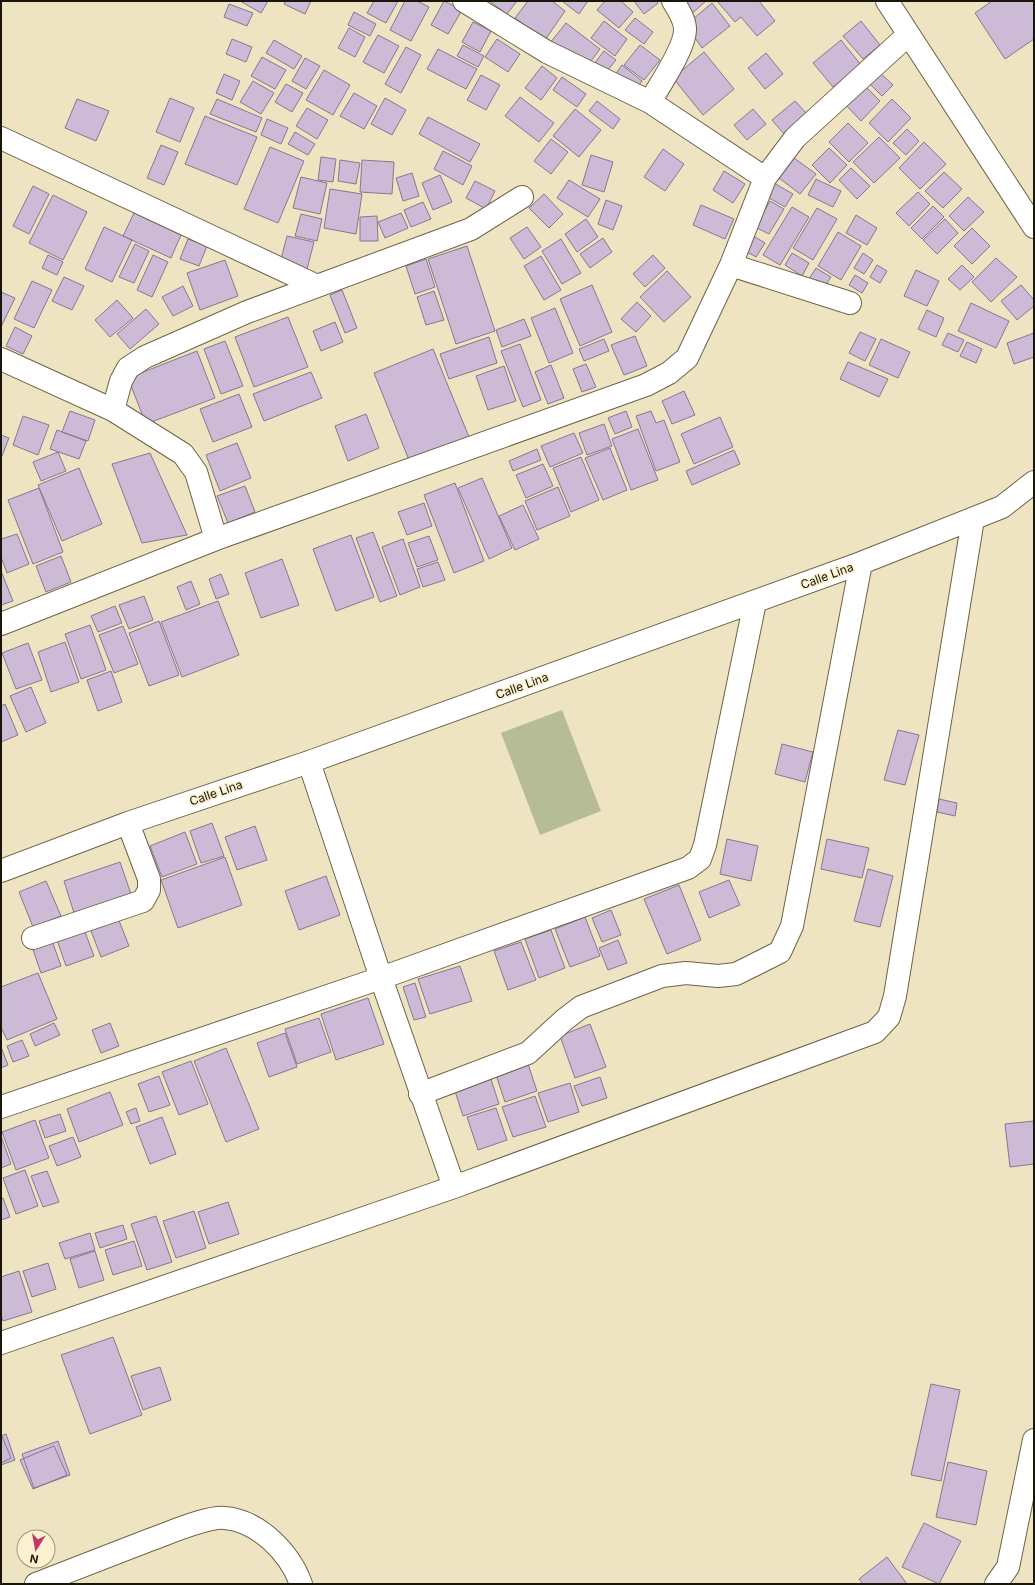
<svg xmlns="http://www.w3.org/2000/svg" width="1035" height="1585" viewBox="0 0 1035 1585" font-family="Inter,sans-serif">
<style>
.green{fill:#b6bc98}
.building{fill:#cdbad7;stroke:#887691}
.lines{fill:none;stroke-linecap:round;stroke-linejoin:round}
.street-casing{stroke:#6d6446;stroke-width:24}
.street{stroke:#fff;stroke-width:22}
.labels{text-anchor:middle;stroke-width:3.5;stroke-linejoin:round;paint-order:stroke}
.street-label{font-size:12px;fill:#181509;stroke:#fbf1cf}
</style>
<rect width="100%" height="100%" fill="#eee4c2"/>
<!-- green -->
<path class="green" d="M562,710L601,811L540,835L501,733Z"/>
<!-- building -->
<path class="building" d="M240,1H268L261,13Z
M285,1H311L305,14L284,4Z
M374,1H398L386,23L367,13Z
M405,1H417L429,7L411,41L390,30Z
M444,1L462,10L448,34L431,25Z
M489,1H517L507,14Z
M528,1H552L565,11L545,40L515,18Z
M562,1H588L579,14Z
M605,1H621L633,12L619,28L597,10Z
M634,1H656L658,3L644,14Z
M679,1H706L688,17Z
M717,1H759L775,21L757,36L741,17L735,22Z
M992,1H1034V39L1005,59L975,13Z
M712,3L730,26L702,48L686,25Z
M229,4L253,13L247,26L224,17Z
M354,12L376,24L370,36L348,25Z
M635,18L653,32L644,44L625,30Z
M604,21L627,39L615,56L591,38Z
M861,21L880,45L863,59L843,36Z
M473,22L491,31L480,52L462,42Z
M566,23L600,49L585,69L550,43Z
M349,28L365,37L355,57L338,48Z
M378,35L399,46L384,73L363,62Z
M232,39L252,47L246,62L226,54Z
M497,39L520,54L508,72L485,57Z
M274,40L302,56L294,69L266,53Z
M841,40L861,65L833,87L813,63Z
M463,45L484,56L478,67L457,56Z
M640,45L660,60L644,80L624,65Z
M406,47L421,55L401,93L385,84Z
M438,49L477,69L466,89L427,69Z
M604,51L616,60L602,77L591,68Z
M704,52L734,89L703,115L673,78Z
M766,53L783,74L765,89L748,68Z
M262,57L286,70L275,89L251,76Z
M305,58L320,66L306,89L292,81Z
M622,65L642,81L633,92L612,79Z
M542,66L557,78L541,100L525,88Z
M324,70L350,85L333,115L306,100Z
M878,71L893,85L882,96L867,81Z
M224,74L240,81L232,100L216,93Z
M481,75L500,85L486,110L467,100Z
M562,77L586,94L577,107L553,90Z
M253,81L274,93L261,114L240,102Z
M861,82L880,101L861,121L842,101Z
M286,84L303,93L292,112L275,102Z
M354,93L377,106L364,129L340,116Z
M520,97L554,123L539,142L505,116Z
M170,98L194,108L180,142L156,132Z
M385,98L406,110L392,135L371,124Z
M77,99L109,111L96,141L65,128Z
M217,99L262,118L256,132L210,114Z
M892,99L911,118L888,142L869,123Z
M597,101L620,119L613,129L589,111Z
M795,101L807,114L784,134L772,120Z
M307,108L328,120L317,139L296,126Z
M575,109L601,130L579,157L553,136Z
M753,109L766,124L747,140L734,125Z
M205,116L257,137L237,185L185,164Z
M428,117L480,144L470,162L419,134Z
M267,119L288,128L281,144L261,135Z
M848,123L868,143L849,162L829,142Z
M907,129L919,141L906,155L893,143Z
M295,132L315,144L308,155L288,144Z
M879,137L900,158L874,183L853,162Z
M551,139L568,152L551,174L534,161Z
M924,142L946,164L920,189L899,168Z
M161,145L178,152L164,185L147,178Z
M270,147L304,161L278,223L244,209Z
M829,148L847,165L830,183L812,165Z
M663,149L684,164L665,191L644,177Z
M443,151L472,166L463,185L434,169Z
M591,155L613,162L604,192L582,185Z
M321,157L336,159L333,182L318,180Z
M794,158L816,174L800,194L779,178Z
M340,160L360,163L356,184L338,181Z
M362,160L394,162L392,194L360,192Z
M851,168L870,186L857,199L839,180Z
M724,171L745,184L733,203L713,190Z
M944,172L962,189L943,208L925,191Z
M412,173L419,196L403,201L396,178Z
M440,175L452,202L433,210L422,183Z
M301,177L327,183L320,214L293,208Z
M816,179L841,191L833,207L808,195Z
M569,180L600,199L588,217L557,198Z
M475,181L495,191L486,209L466,198Z
M772,182L793,194L785,207L764,195Z
M33,186L49,194L29,234L13,226Z
M330,189L362,194L356,234L324,228Z
M918,192L930,204L909,226L896,213Z
M544,194L563,214L549,228L529,208Z
M53,195L87,212L63,260L29,243Z
M968,197L984,212L964,231L949,216Z
M606,200L622,206L613,230L598,224Z
M770,201L784,209L769,234L755,227Z
M423,202L431,219L411,227L404,210Z
M701,205L734,219L725,239L693,225Z
M933,206L944,217L922,239L911,228Z
M792,207L809,217L780,265L763,255Z
M817,208L837,219L813,260L793,248Z
M134,213L181,235L171,258L123,236Z
M401,213L408,228L385,238L378,222Z
M301,214L322,219L317,241L295,236Z
M856,215L877,228L867,245L846,233Z
M377,216L378,241H360V217Z
M586,219L598,237L577,252L565,234Z
M945,219L958,233L937,254L923,240Z
M104,227L132,240L112,282L85,269Z
M527,227L541,247L524,259L510,238Z
M972,228L990,246L972,264L954,246Z
M838,232L861,246L841,280L818,266Z
M750,234L765,243L756,257L742,249Z
M287,236L314,242L307,269L280,263Z
M603,238L612,252L590,268L580,254Z
M188,239L207,246L199,266L180,259Z
M561,239L581,273L562,284L542,251Z
M135,244L149,251L134,283L119,277Z
M467,246L495,331L456,344L428,259Z
M792,253L809,263L802,276L785,265Z
M863,253L873,260L864,274L854,268Z
M48,255L63,262L57,275L42,268Z
M153,255L168,262L152,297L137,290Z
M653,255L665,268L645,287L633,274Z
M541,256L561,290L544,300L524,266Z
M996,258L1017,277L991,302L972,282Z
M426,259L435,287L415,294L406,266Z
M225,260L238,296L200,310L187,273Z
M877,265L887,271L880,283L870,277Z
M962,265L974,277L960,290L948,279Z
M816,268L831,277L824,288L809,279Z
M916,270L939,281L927,306L904,296Z
M667,271L691,297L664,322L640,297Z
M855,275L868,283L862,293L849,285Z
M64,277L84,286L72,310L52,301Z
M32,281L52,290L34,328L14,319Z
M592,285L612,332L580,346L560,299Z
M1021,285L1034,300V306L1017,320L1001,301Z
M183,286L193,306L173,316L162,297Z
M342,290L357,328L345,333L330,295Z
M434,291L444,320L426,325L417,297Z
M1,292L15,298L1,327Z
M117,300L133,318L110,337L95,320Z
M637,302L651,316L636,332L621,319Z
M971,303L1009,321L996,348L958,331Z
M555,308L573,353L549,363L531,318Z
M146,309L159,324L130,349L117,334Z
M927,310L944,318L936,337L918,329Z
M288,317L308,367L254,387L235,337Z
M524,319L531,336L502,347L496,330Z
M335,322L343,342L321,351L313,331Z
M15,327L32,336L23,354L6,346Z
M860,332L876,339L865,361L849,353Z
M948,333L964,340L958,352L942,345Z
M1034,333V357L1014,364L1007,343Z
M635,336L647,366L624,375L611,345Z
M489,337L497,363L449,379L440,354Z
M604,339L609,351L584,361L579,349Z
M881,339L910,352L898,378L869,365Z
M225,341L243,386L221,394L204,349Z
M967,342L982,349L976,363L960,356Z
M520,344L541,400L523,407L501,351Z
M433,349L469,437L409,460L374,373Z
M197,351L215,398L146,424L128,378Z
M848,362L888,379L879,397L840,379Z
M586,364L596,387L582,392L573,369Z
M551,365L564,398L548,404L535,372Z
M504,366L516,401L488,410L476,376Z
M311,372L322,398L264,421L253,394Z
M684,391L695,415L672,424L662,401Z
M239,394L252,427L213,442L200,409Z
M70,411L95,420L88,441L62,432Z
M626,411L632,427L615,434L608,418Z
M651,411L656,423L664,420L680,462L656,471L636,416Z
M366,414L379,448L348,461L335,426Z
M23,416L49,425L38,455L13,445Z
M720,417L733,447L694,464L681,434Z
M604,424L612,446L587,455L579,433Z
M638,429L658,480L631,490L612,439Z
M57,430L86,441L79,459L50,449Z
M574,433L583,453L550,467L541,446Z
M1,435L9,438L2,456H1Z
M237,443L251,478L220,491L206,455Z
M610,448L627,490L603,500L585,458Z
M537,449L541,460L513,471L509,461Z
M734,450L740,464L692,485L686,471Z
M58,452L66,471L41,481L33,462Z
M150,453L187,535L142,543L112,464Z
M581,457L599,500L571,512L553,468Z
M543,464L553,486L526,498L516,475Z
M79,468L102,524L62,541L38,485Z
M482,478L512,548L489,559L458,488Z
M455,483L484,561L454,573L424,495Z
M245,486L255,512L228,523L217,496Z
M558,487L570,516L537,530L525,501Z
M39,488L63,552L33,564L8,500Z
M424,503L432,526L407,535L398,512Z
M523,505L539,539L515,550L499,516Z
M373,532L397,596L380,602L356,538Z
M17,534L29,564L7,573L1,557V539Z
M351,535L374,597L336,611L313,549Z
M429,536L438,560L417,567L408,543Z
M403,539L420,587L400,595L382,547Z
M61,556L71,582L46,592L36,566Z
M282,559L299,605L261,618L245,573Z
M438,562L445,580L423,587L417,569Z
M1,571L13,601L1,605Z
M221,574L229,594L216,599L209,579Z
M191,581L200,604L186,610L177,587Z
M144,596L153,620L129,629L119,605Z
M218,601L239,655L182,677L161,622Z
M115,606L122,623L98,632L91,616Z
M159,621L179,675L149,686L129,633Z
M90,625L106,670L81,679L65,634Z
M123,626L138,664L114,673L99,635Z
M65,642L79,682L51,692L38,652Z
M28,643L42,680L16,689L2,653Z
M111,671L122,702L98,711L87,680Z
M31,687L46,723L26,732L10,696Z
M5,704L18,735L1,742V706Z
M898,730L919,735L905,785L884,780Z
M782,744L813,752L805,782L775,774Z
M939,799L957,803L955,816L937,812Z
M212,823L224,856L201,863L190,831Z
M255,826L267,860L237,870L225,837Z
M185,832L197,864L162,877L150,846Z
M727,839L758,846L751,881L720,874Z
M827,839L869,848L862,878L821,869Z
M225,857L242,905L178,928L161,880Z
M120,862L131,894L74,913L64,881Z
M868,869L893,876L880,927L854,921Z
M326,876L340,915L299,930L285,891Z
M729,880L740,905L709,918L699,892Z
M46,881L61,916L33,927L19,892Z
M679,885L701,940L667,954L644,899Z
M611,910L621,935L602,942L592,918Z
M116,913L129,946L101,957L88,923Z
M585,917L600,956L570,967L555,929Z
M82,924L94,956L66,966L55,934Z
M551,930L565,968L539,978L525,939Z
M51,938L61,966L41,973L31,944Z
M618,940L627,963L608,970L599,948Z
M521,942L536,980L508,990L494,951Z
M460,966L472,1001L430,1014L418,979Z
M38,973L57,1019L7,1040L1,1027V987Z
M415,983L426,1017L414,1020L403,987Z
M368,998L384,1044L336,1060L321,1014Z
M319,1018L331,1052L297,1064L285,1029Z
M54,1023L60,1035L35,1046L30,1034Z
M110,1023L119,1046L101,1053L92,1030Z
M590,1024L606,1067L575,1078L560,1036Z
M285,1033L297,1067L269,1077L257,1043Z
M22,1040L29,1056L13,1062L7,1046Z
M1,1047L8,1065L1,1068Z
M226,1048L259,1129L226,1142L194,1061Z
M191,1061L208,1104L179,1115L162,1072Z
M527,1061L537,1091L505,1102L495,1072Z
M159,1076L170,1105L149,1112L138,1084Z
M490,1076L499,1104L463,1116L454,1088Z
M600,1077L607,1098L582,1106L574,1086Z
M570,1083L579,1112L548,1122L538,1093Z
M110,1092L123,1125L79,1142L67,1109Z
M535,1096L546,1127L513,1137L502,1107Z
M136,1108L140,1121L131,1124L126,1112Z
M496,1108L507,1140L478,1150L467,1117Z
M60,1114L66,1131L45,1138L39,1121Z
M162,1117L176,1154L150,1164L136,1127Z
M35,1120L49,1158L16,1170L2,1132Z
M1034,1121V1164L1010,1167L1005,1124Z
M1,1136L11,1164L1,1168Z
M73,1137L81,1157L57,1166L49,1146Z
M25,1170L38,1206L16,1214L3,1178Z
M47,1171L59,1202L43,1207L31,1176Z
M3,1198L10,1217L1,1220V1199Z
M228,1202L239,1234L209,1244L198,1212Z
M194,1211L206,1248L176,1258L163,1221Z
M156,1216L172,1262L147,1270L131,1224Z
M123,1225L127,1239L100,1248L95,1233Z
M90,1233L95,1250L65,1259L59,1243Z
M134,1241L142,1266L113,1275L105,1250Z
M95,1251L104,1280L79,1288L70,1259Z
M48,1263L56,1289L32,1297L23,1271Z
M19,1271L32,1312L3,1321L1,1315V1277Z
M113,1337L142,1415L90,1434L61,1355Z
M160,1367L171,1400L143,1410L131,1376Z
M931,1384L960,1390L941,1481L911,1475Z
M1,1434L11,1458L1,1463Z
M6,1434L15,1460L1,1465V1436Z
M58,1441L70,1475L34,1488L22,1454Z
M54,1446L67,1475L33,1489L20,1460Z
M948,1462L987,1471L976,1525L936,1517Z
M924,1523L961,1541L939,1584L902,1567Z
M887,1557L907,1584H863L859,1579Z"/>
<g class="lines">
<defs>
<path id="street" d="M464,1L547,52L650,102L765,178
M887,1L1034,227
M650,102C659,86 686,47 685,29C685,20 678,9 673,1
M1,138L315,285
M731,265L850,303
M1,359L113,410L183,454L196,472L216,539
M113,410L121,381L128,368L145,357L247,312L471,229L522,197
M1,624L216,539L646,385L669,373L687,358L731,265L765,178L795,138L908,35
M309,762L381,978L454,1187
M1,871L128,823L309,762L861,563L1002,507L1034,482
M33,938L143,901L149,890V879L128,823
M420,1094L528,1053L564,1020L581,1007L662,976L686,973L718,976L736,974L780,952L792,926L861,563
M1,1107L381,978L688,868L700,859L705,845L755,602
M1,1343L454,1187L875,1032L889,1017L895,996L973,519
M36,1584C74,1569 113,1554 152,1539C169,1533 208,1516 225,1518C259,1521 290,1553 301,1584
M996,1584L1008,1567L1034,1440"/>
</defs>
<!-- street casing -->
<use href="#street" class="street-casing"/>
<!-- street -->
<use href="#street" class="street"/>
</g>
<g class="labels">
<!-- street labels -->
<g class="street-label">
<text transform="translate(827 576) rotate(-20)" y="4">Calle Lina</text>
<text transform="translate(522 686) rotate(-20)" y="4">Calle Lina</text>
<text transform="translate(216 793) rotate(-19)" y="4">Calle Lina</text>
</g>
</g>
<!-- border -->
<rect width="1035" height="1585" fill="none" stroke="#181509" stroke-width="4"/>
<!-- north arrow -->
<g transform="translate(36 1549) rotate(191)"><circle r="19" fill="#fbf1cf" stroke="#a09980"/>
<path d="M0-3L7 15L0 10L-7 15Z" fill="#c43767"/>
<text y="-6" font-size="11" font-weight="bold" text-anchor="middle" fill="#181509">N</text>
</g>
</svg>
